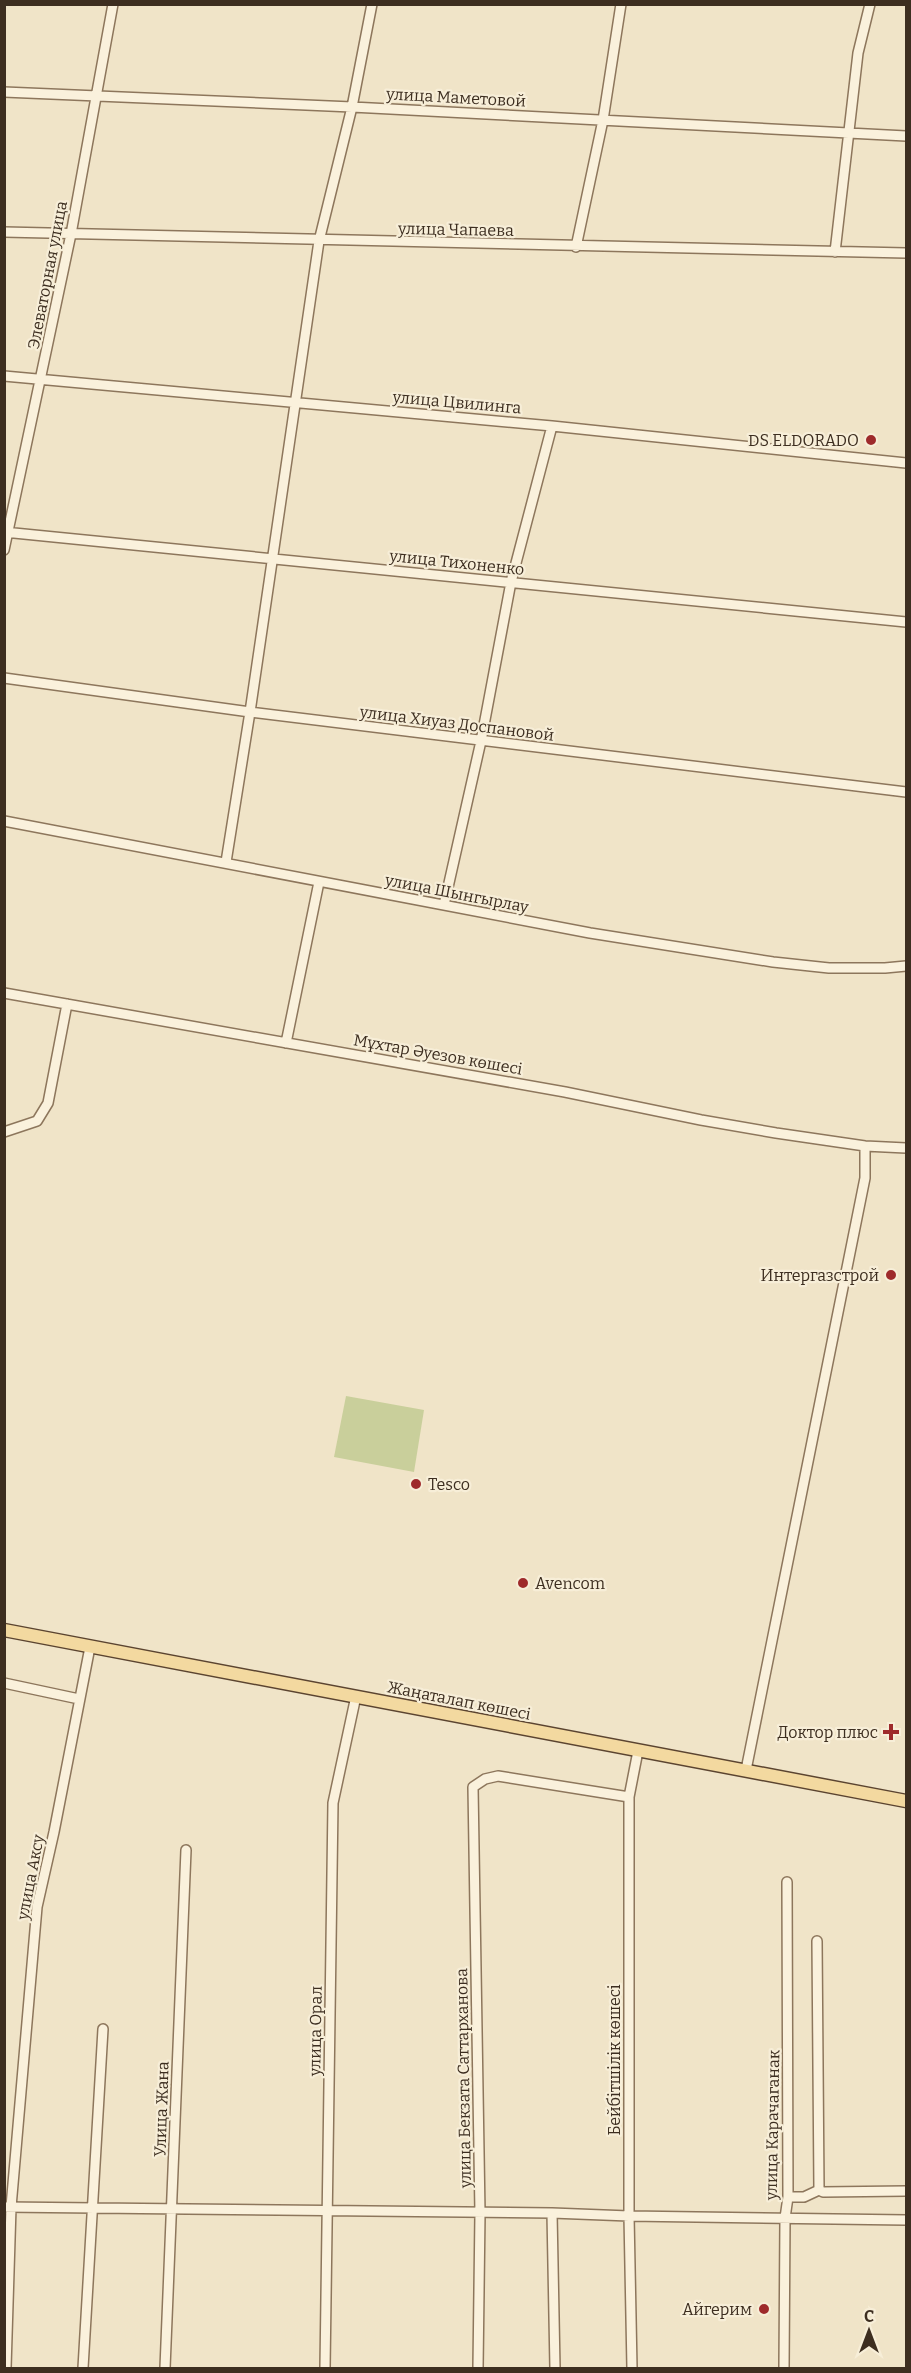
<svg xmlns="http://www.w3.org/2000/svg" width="911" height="2373" viewBox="0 0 911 2373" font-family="Bitter,serif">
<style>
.green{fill:#c9cf9b}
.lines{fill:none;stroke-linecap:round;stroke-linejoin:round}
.minor-casing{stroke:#8d765c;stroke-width:12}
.major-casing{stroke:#5b4430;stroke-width:15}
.minor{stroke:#faf1dc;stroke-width:9}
.major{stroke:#f3d9a0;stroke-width:12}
.poi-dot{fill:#9e2a2b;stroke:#f7eed8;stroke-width:2}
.labels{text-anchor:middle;stroke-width:4.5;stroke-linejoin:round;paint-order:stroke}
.street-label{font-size:16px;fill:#3d2e20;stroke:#f7eed8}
.poi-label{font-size:16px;fill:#3d2e20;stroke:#f7eed8;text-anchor:end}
</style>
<rect width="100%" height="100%" fill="#f0e4c8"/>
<!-- green -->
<path class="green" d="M346,1396L424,1410L414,1472L334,1457Z"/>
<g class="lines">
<defs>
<path id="minor" d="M4,92L352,107L906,136
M4,232L906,253
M576,247L603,120L621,4
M835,252L858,53L870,4
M4,376L552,426L906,463
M4,532L906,622
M4,550L71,234L113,4
M4,678L250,712L906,792
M4,821L590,933L773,962L829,968H885L906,966
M226,862L250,712L319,241L352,107L372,4
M444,905L481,741L511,582L552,426
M4,993L565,1092L701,1120L776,1133L865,1146L906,1148
M286,1043L319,882
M4,1132L37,1121L48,1103L67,1004
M4,1683L79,1699
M746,1770L865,1178V1146
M817,1941L819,2190
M788,2197H804L819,2190L823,2192L906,2191
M4,2207L552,2213L629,2216L906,2220
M552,2213L555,2368
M6,2368L11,2207L37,1907L54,1832L90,1647
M83,2368L103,2029
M165,2368L186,1850
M325,2368L333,1803L356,1696
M478,2368L480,2213L473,1787L485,1779L498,1776L629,1797
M632,2368L629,2216V1797L638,1751
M784,2368L785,2218L788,2197L787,1882"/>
<path id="major" d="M4,1630L906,1801"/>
</defs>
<!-- minor casing -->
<use href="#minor" class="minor-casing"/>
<!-- major casing -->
<use href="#major" class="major-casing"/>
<!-- minor -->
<use href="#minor" class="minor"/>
<!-- major -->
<use href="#major" class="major"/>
</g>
<!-- markers -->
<g class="poi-dot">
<circle cx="871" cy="440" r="6"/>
<circle cx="891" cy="1275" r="6"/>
<circle cx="416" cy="1484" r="6"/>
<circle cx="523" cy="1583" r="6"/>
<path d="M888 1723h6v6h6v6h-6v6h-6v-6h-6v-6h6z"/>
<circle cx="764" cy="2309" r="6"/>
</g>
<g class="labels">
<!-- street labels -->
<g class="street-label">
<text transform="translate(456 97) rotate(3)" y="6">улица Маметовой</text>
<text transform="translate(456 229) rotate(1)" y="6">улица Чапаева</text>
<text transform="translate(47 275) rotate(-79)" y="6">Элеваторная улица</text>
<text transform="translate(457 402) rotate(5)" y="6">улица Цвилинга</text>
<text transform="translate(457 562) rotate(6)" y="6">улица Тихоненко</text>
<text transform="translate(457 723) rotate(7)" y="6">улица Хиуаз Доспановой</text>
<text transform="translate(457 893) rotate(11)" y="6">улица Шынгырлау</text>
<text transform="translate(438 1054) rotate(10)" y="6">Мұхтар Әуезов көшесі</text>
<text transform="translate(459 1700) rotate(11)" y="6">Жаңаталап көшесі</text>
<text transform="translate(30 1877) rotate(-79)" y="6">улица Аксу</text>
<text transform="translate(315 2031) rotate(-89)" y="6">улица Орал</text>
<text transform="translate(614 2060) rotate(-90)" y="6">Бейбітшілік көшесі</text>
<text transform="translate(463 2078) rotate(-91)" y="6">улица Бекзата Саттарханова</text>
<text transform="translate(161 2109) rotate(-88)" y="6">Улица Жана</text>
<text transform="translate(772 2125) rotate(-89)" y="6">улица Карачаганак</text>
</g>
<!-- poi labels -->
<g class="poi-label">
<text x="859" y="446">DS ELDORADO</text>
<text x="879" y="1281">Интергазстрой</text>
<text x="428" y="1490" text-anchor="start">Tesco</text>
<text x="535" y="1589" text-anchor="start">Avencom</text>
<text x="878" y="1738">Доктор плюс</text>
<text x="752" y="2315">Айгерим</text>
</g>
</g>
<!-- border -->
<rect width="911" height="2373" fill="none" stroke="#3d2e20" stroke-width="12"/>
<!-- north arrow -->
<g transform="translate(869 2331)" stroke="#f7eed8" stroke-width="4.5" paint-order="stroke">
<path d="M0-4.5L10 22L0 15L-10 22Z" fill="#3d2e20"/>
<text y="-9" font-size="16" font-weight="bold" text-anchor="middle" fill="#3d2e20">С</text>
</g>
</svg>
